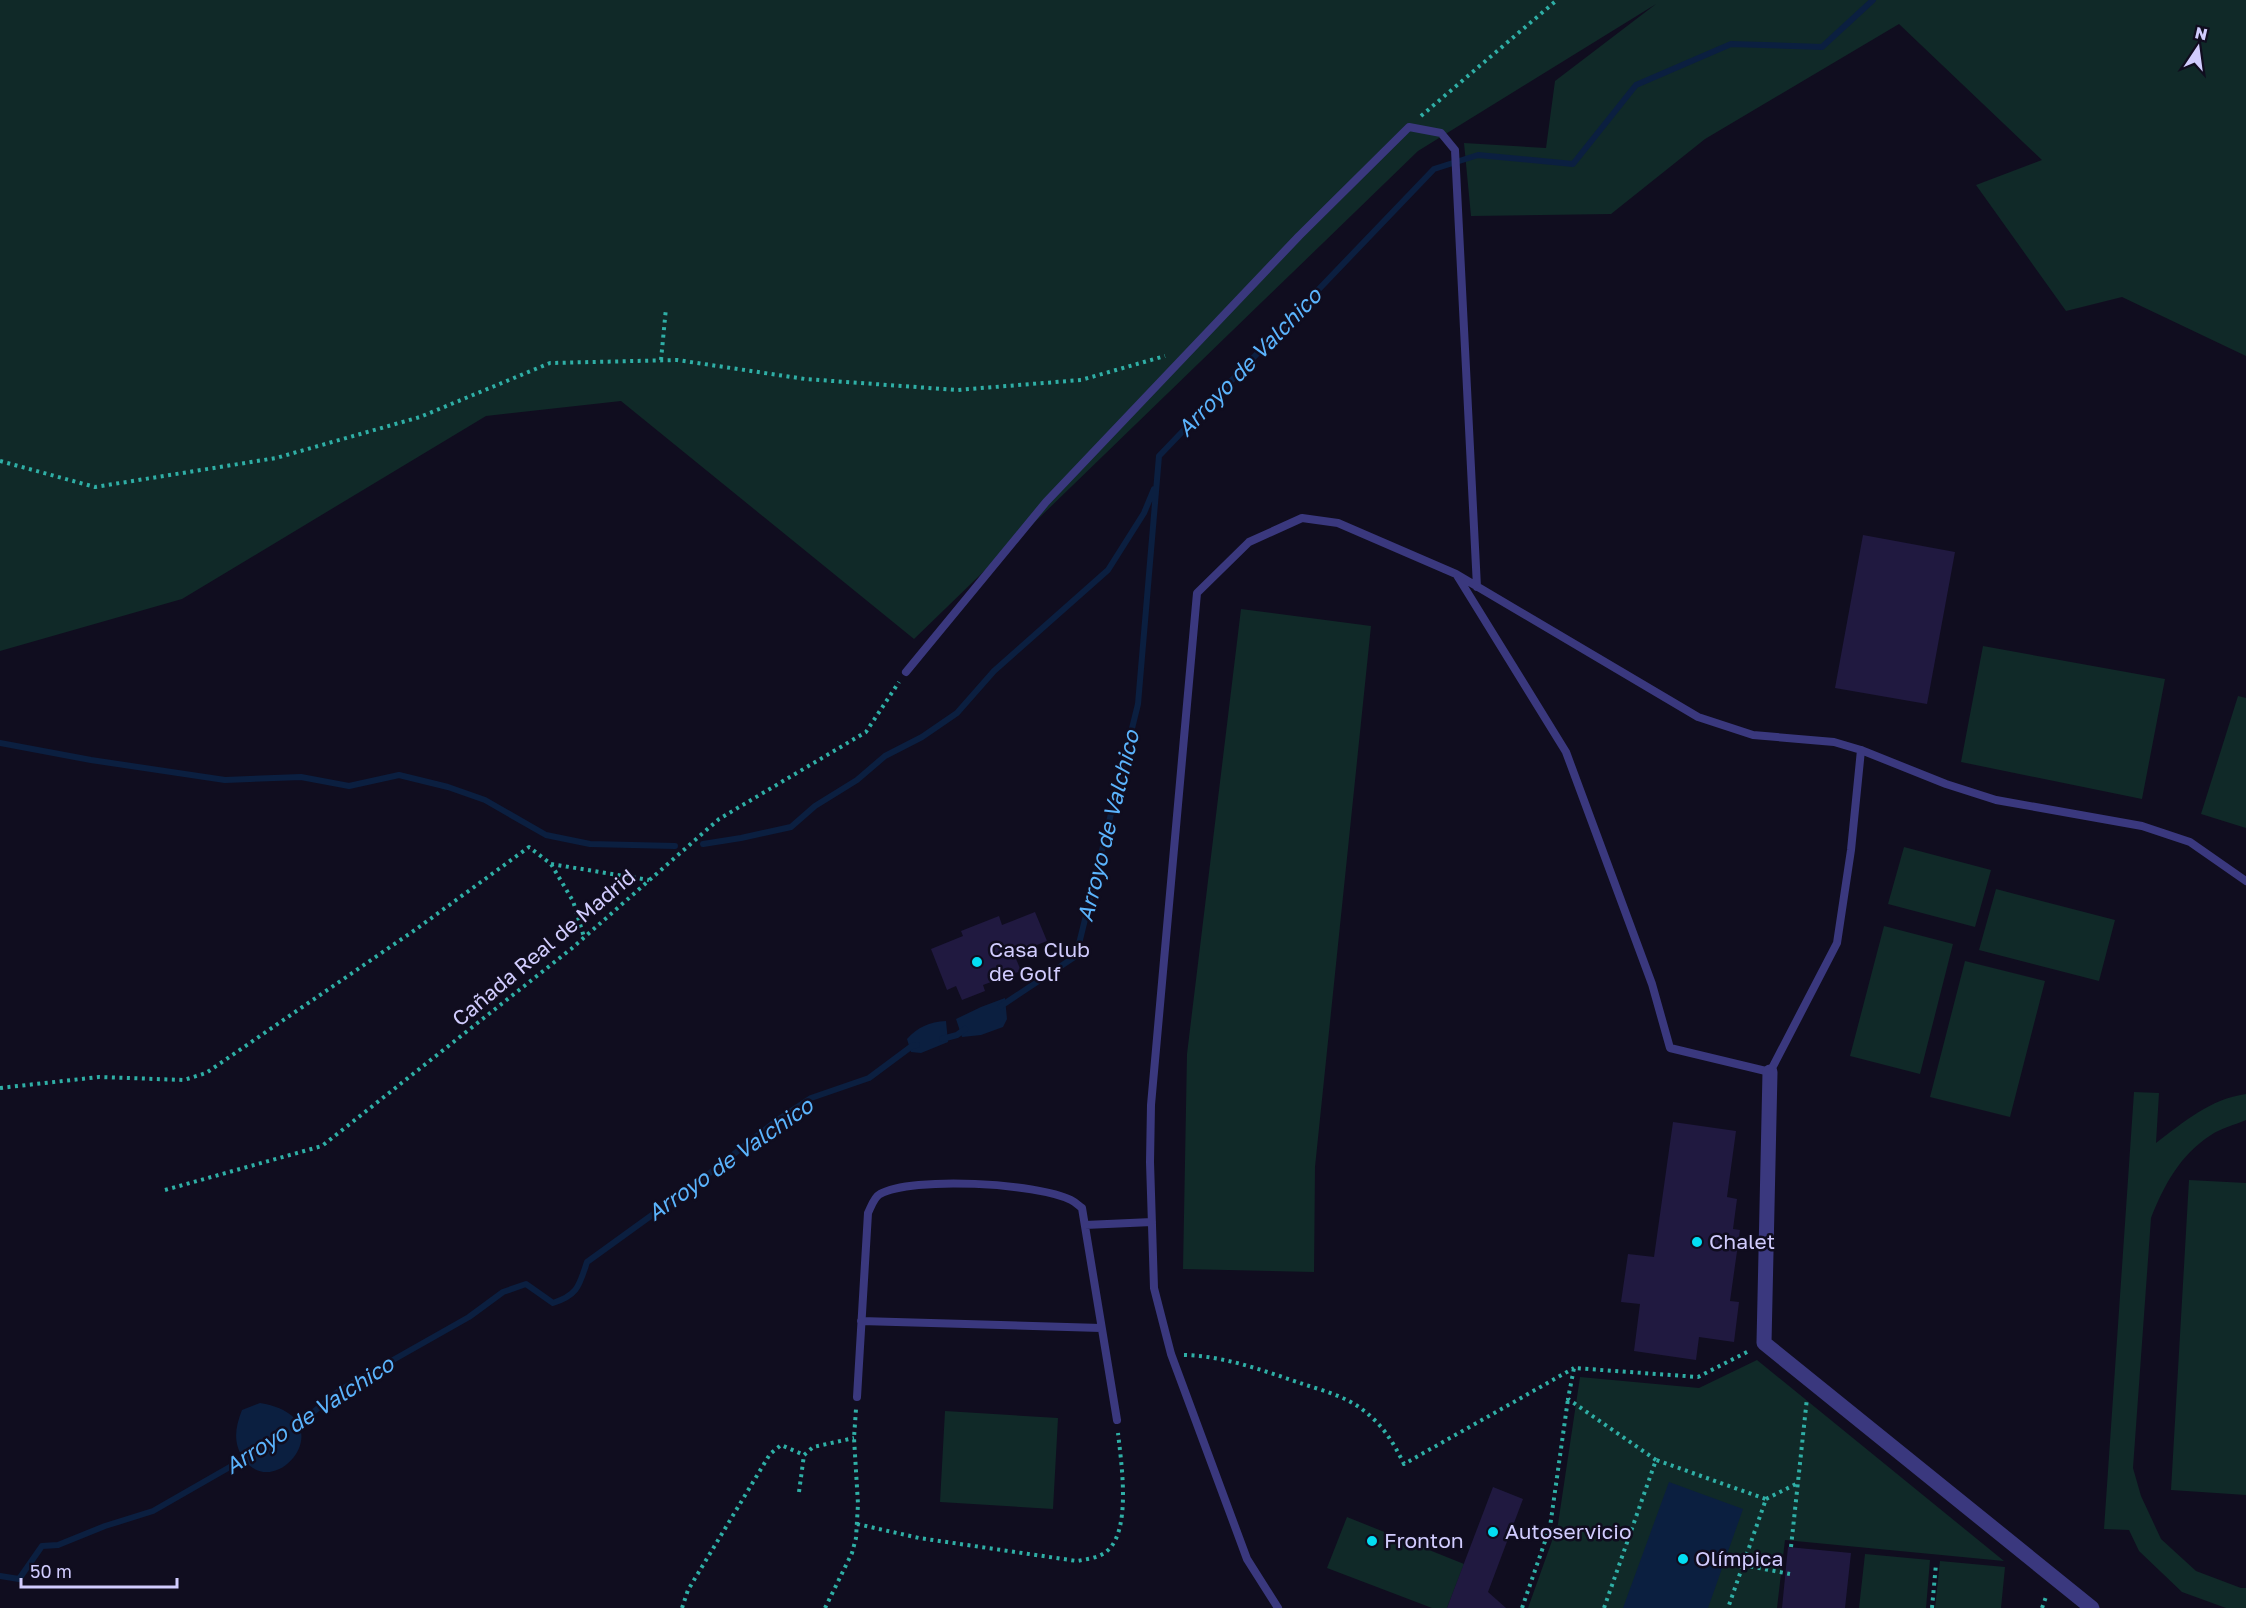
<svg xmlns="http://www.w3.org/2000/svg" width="2246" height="1608" viewBox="0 0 2246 1608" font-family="'Golos Text',sans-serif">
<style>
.green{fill:#102928}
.water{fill:#0b1f40}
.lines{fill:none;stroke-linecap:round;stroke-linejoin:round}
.stream{stroke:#0b1f40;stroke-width:6}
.building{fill:#201940}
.path{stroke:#2fafa6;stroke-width:4;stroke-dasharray:3 4.5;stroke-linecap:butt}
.service{stroke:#3a387e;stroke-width:8}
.minor{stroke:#3a387e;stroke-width:15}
.poi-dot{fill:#03def3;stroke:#100d1f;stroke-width:2}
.labels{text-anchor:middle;stroke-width:5;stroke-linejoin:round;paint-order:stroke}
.street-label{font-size:21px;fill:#d1ccfe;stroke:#100d1f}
.poi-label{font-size:21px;fill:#d1ccfe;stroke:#100d1f;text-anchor:start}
.water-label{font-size:22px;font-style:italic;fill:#5bb4fd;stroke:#100d1f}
</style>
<rect width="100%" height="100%" fill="#100d1f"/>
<!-- green -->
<path class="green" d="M0,0H2246V356L2122,297L2066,311L1976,185L2042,160L1899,24L1705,139L1611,214L1471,216L1464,143L1546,148L1555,81L1656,4L1418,151L914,639L621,401L486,416L182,599L0,651Z
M1241,609L1371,626L1315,1167L1314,1272L1183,1269L1187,1054Z
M1983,646L2165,679L2142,799L1961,762Z
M2238,696L2246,698V828L2201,814Z
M1904,847L1991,870L1975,927L1888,904Z
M1996,889L2115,920L2099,981L1979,950Z
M1884,926L1953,944L1920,1074L1850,1056Z
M1965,961L2045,981L2010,1117L1930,1097Z
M2134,1092L2159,1093L2156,1143C2184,1122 2210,1099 2246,1094V1120C2235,1125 2221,1128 2211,1135C2180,1155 2164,1185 2151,1218L2133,1468L2141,1496L2161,1539L2196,1571L2241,1588H2246V1608H2226L2182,1592L2139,1551L2129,1530L2104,1529Z
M2189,1180L2246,1183V1495L2171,1490Z
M1757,1360L2004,1561L1785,1540L1777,1608H1528L1558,1524L1580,1377L1699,1388Z
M945,1411L1058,1418L1053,1509L940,1502Z
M1347,1517L1464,1564L1447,1608H1432L1327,1568Z
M1865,1554L1930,1560L1926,1608H1859Z
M1940,1561L2005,1567L2001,1608H1935Z"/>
<!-- water -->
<path class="water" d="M1005,998L1007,1019L1003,1027L981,1035L962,1037L956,1019L981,1007Z
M946,1021L948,1042L921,1053L911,1052L907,1039C918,1027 929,1022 946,1021Z
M260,1403C347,1417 275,1506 243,1458C233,1442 235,1428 242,1410Z
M1669,1482L1743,1509L1708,1608H1623Z"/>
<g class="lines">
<!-- stream -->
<path class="stream" d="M0,743L91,760L225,780L301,777L349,786L399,775L448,787L485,800L546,835L590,844L675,846
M703,844L741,838L791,827L815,806L857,780L885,756L922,737L957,713L994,671L1108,570L1144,513L1154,489
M1001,1006L1076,956L1138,704L1159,456L1434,169L1478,155L1573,164L1636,85L1731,44L1822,47L1873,0
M942,1039L957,1035L965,1029
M294,1428L340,1390L469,1317L503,1292L526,1284L553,1303C578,1295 579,1286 587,1262L706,1176L776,1121L811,1098L869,1078L912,1046L917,1045
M0,1576L19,1579L42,1546L58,1545L105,1526L153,1511L249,1456"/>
</g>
<!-- building -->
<path class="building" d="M1863,535L1955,552L1927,704L1835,688Z
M1035,912L1047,941L1014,954L1021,971L983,985L985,991L962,1000L956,986L947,990L931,949L963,936L961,931L999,916L1002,925Z
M1673,1122L1736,1131L1727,1197L1737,1199L1733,1229L1740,1230L1730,1301L1739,1302L1734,1342L1699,1337L1696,1360L1634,1351L1640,1304L1621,1302L1628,1254L1654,1257Z
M1493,1487L1523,1499L1488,1592L1506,1608H1447Z
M1788,1547L1851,1553L1845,1608H1782Z"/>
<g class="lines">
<!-- path -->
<path class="path" d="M1421,116L1557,0
M661,360L666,308
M0,461L95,487L276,458L420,417L550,363L677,360L805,379L957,390L1081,380L1165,356
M551,864L649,880
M0,1088L99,1077L184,1080L206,1073L415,930L529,847L551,864L573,901L584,937
M165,1190L322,1146L571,949L719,819L866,732L899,682
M1184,1355C1224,1356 1262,1370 1300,1383C1321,1390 1345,1396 1363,1410C1383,1425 1393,1442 1404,1464L1574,1368
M1656,1460L1568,1399L1574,1368L1698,1377L1749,1351
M799,1492L804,1455L813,1447L854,1438
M1766,1499L1796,1484
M857,1524L919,1538L1077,1561C1087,1559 1099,1558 1107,1551C1132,1530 1121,1461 1118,1433
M1791,1547L1807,1398
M1743,1565L1790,1574
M682,1608L688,1590L770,1454L781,1445L804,1455
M825,1608L852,1553L856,1538L858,1504L854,1438L856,1409
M1522,1608L1550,1527L1568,1399
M1604,1608L1656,1460L1766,1499L1728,1608
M1932,1608L1936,1564
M2042,1608L2047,1594"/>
<!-- service -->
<path class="service" d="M1458,577L1566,752L1652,984L1670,1048L1770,1072L1837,943L1851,850L1861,750
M906,672L1046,502L1299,236L1409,127L1441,133L1455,150L1477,587
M1085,1225L1152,1222
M861,1321L1101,1328
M857,1397L868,1213C871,1207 874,1197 880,1194C912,1176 1037,1183 1071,1200C1075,1202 1078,1205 1082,1208L1117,1420
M1278,1608L1247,1559L1171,1354L1154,1288L1150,1162L1151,1105L1197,593L1249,542L1302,518L1338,523L1456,574L1698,717L1753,735L1834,742L1861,750L1946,784L1996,800L2142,826L2190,842L2246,881"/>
<!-- minor -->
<path class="minor" d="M1770,1072L1764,1343L2092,1608"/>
</g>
<!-- markers -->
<g class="poi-dot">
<circle cx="977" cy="962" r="6"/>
<circle cx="1697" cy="1242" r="6"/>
<circle cx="1493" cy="1532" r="6"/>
<circle cx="1372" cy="1541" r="6"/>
<circle cx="1683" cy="1559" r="6"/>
</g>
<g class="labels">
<!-- street labels -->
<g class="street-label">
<text transform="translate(544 948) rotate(-40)" y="7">Cañada Real de Madrid</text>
</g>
<!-- poi labels -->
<g class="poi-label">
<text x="989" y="957">Casa Club<tspan x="989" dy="24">de Golf</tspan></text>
<text x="1709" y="1249">Chalet</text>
<text x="1505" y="1539">Autoservicio</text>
<text x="1384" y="1548">Fronton</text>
<text x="1695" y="1566">Olímpica</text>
</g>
<!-- water labels -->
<g class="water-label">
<text transform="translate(1249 362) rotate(-46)" y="8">Arroyo de Valchico</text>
<text transform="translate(1108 826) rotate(-76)" y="8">Arroyo de Valchico</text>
<text transform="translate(730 1159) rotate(-35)" y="8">Arroyo de Valchico</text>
<text transform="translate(309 1415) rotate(-33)" y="8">Arroyo de Valchico</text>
</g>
</g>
<!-- north arrow -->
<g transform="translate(2198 48) rotate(13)" stroke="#100d1f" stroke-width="4.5" paint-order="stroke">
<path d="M0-4.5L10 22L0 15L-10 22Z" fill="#d1ccfe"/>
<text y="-9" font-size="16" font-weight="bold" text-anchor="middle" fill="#d1ccfe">N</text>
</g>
<!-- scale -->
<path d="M21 1578v9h156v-9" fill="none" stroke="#d1ccfe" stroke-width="3"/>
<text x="30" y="1578" font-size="18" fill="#d1ccfe" stroke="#100d1f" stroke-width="4.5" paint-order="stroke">50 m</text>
</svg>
